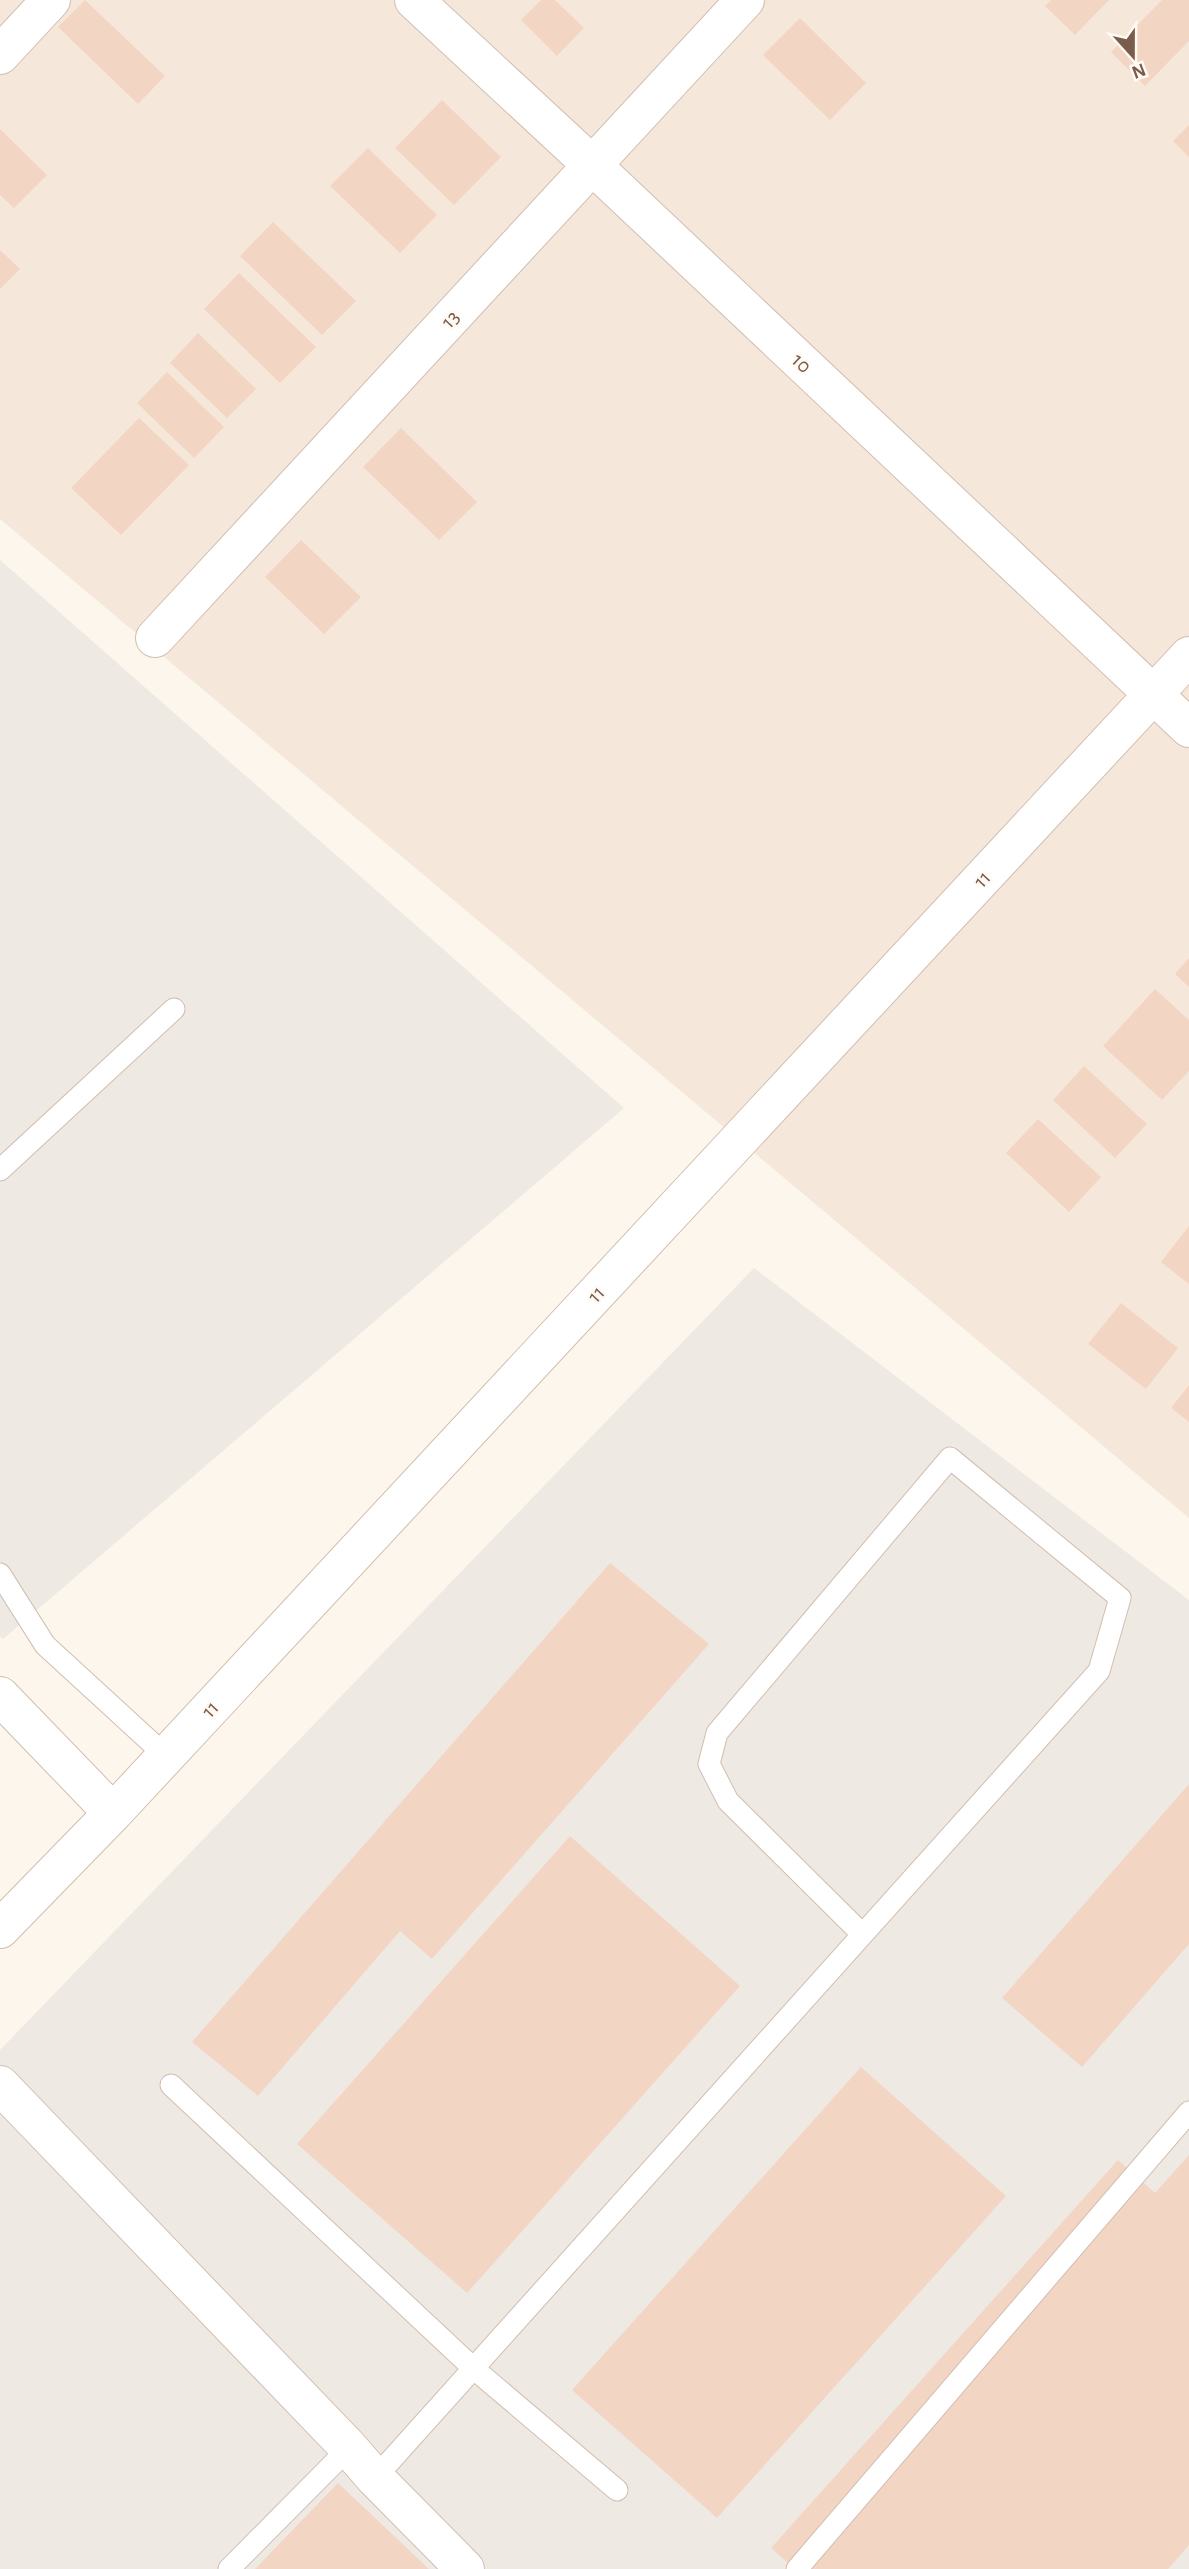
<svg xmlns="http://www.w3.org/2000/svg" width="1189" height="2569" viewBox="0 0 1189 2569" font-family="'Alegreya Sans',sans-serif">
<style>
.residential{fill:#f5e8da}
.industrial{fill:#efe9e4}
.building{fill:#f3d5c3}
.lines{fill:none;stroke-linecap:round;stroke-linejoin:round}
.service-casing{stroke:#d1beb0;stroke-width:23}
.minor-casing{stroke:#d1beb0;stroke-width:40}
.service{stroke:#fff;stroke-width:21}
.minor{stroke:#fff;stroke-width:38}
.labels{text-anchor:middle;stroke-width:5;stroke-linejoin:round;paint-order:stroke}
.street-label{font-size:21px;fill:#7a5c4d;stroke:#fffaf3}
</style>
<rect width="100%" height="100%" fill="#fdf6ec"/>
<!-- residential -->
<path class="residential" d="M0,0H1189V1518L0,519Z"/>
<!-- industrial -->
<path class="industrial" d="M0,560L624,1108L3,1639L0,1636Z
M754,1268L1189,1600V2569H0V2050Z"/>
<!-- building -->
<path class="building" d="M85,0L165,76L138,104L58,27Z
M541,0H555L584,28L557,56L521,20Z
M1051,0H1109L1075,35L1045,6Z
M1162,0H1189V41L1145,86L1111,52Z
M800,18L866,83L830,120L763,55Z
M442,100L501,157L454,205L395,148Z
M1189,125V157L1173,141Z
M0,129L47,175L14,208L0,195Z
M368,148L437,215L400,253L330,186Z
M273,222L356,301L322,335L240,256Z
M0,250L20,269L0,289Z
M239,273L316,347L280,383L204,309Z
M198,333L256,389L227,418L170,363Z
M167,372L224,427L194,458L137,403Z
M139,418L189,465L121,535L71,488Z
M401,428L477,502L439,540L363,467Z
M301,540L361,597L324,634L265,577Z
M1189,958V987L1175,974Z
M1155,989L1189,1020V1071L1162,1100L1103,1046Z
M1084,1066L1147,1124L1115,1158L1053,1100Z
M1038,1119L1101,1177L1069,1212L1006,1153Z
M1189,1226V1284L1161,1262Z
M1121,1303L1178,1348L1146,1389L1088,1344Z
M1189,1385V1422L1171,1408Z
M610,1563L709,1644L432,1959L400,1931L258,2096L192,2042Z
M1189,1784V1944L1082,2067L1002,1998Z
M570,1836L740,1986L467,2293L297,2144Z
M861,2067L1006,2196L717,2518L572,2390Z
M1189,2155V2545L1168,2569H795L771,2548L1118,2160L1155,2193Z
M338,2483L429,2569H255Z"/>
<g class="lines">
<defs>
<path id="service" d="M0,1170L174,1009
M0,1574L45,1645L166,1756
M171,2085L473,2368L617,2490
M375,2478L1099,1671L1120,1598L950,1458L717,1733L709,1764L728,1801L862,1934
M229,2569L349,2448
M797,2569L1189,2112"/>
<path id="minor" d="M414,0L592,165L1189,728
M0,55L51,0
M155,638L745,0
M0,1696L113,1813
M0,1929L113,1813L1189,656
M0,2085L349,2448L375,2478L465,2569"/>
</defs>
<!-- service casing -->
<use href="#service" class="service-casing"/>
<!-- minor casing -->
<use href="#minor" class="minor-casing"/>
<!-- service -->
<use href="#service" class="service"/>
<!-- minor -->
<use href="#minor" class="minor"/>
</g>
<g class="labels">
<!-- street labels -->
<g class="street-label">
<text transform="translate(450 319) rotate(-47)" y="7">13</text>
<text transform="translate(802 363) rotate(43)" y="7">10</text>
<text transform="translate(982 879) rotate(-47)" y="7">11</text>
<text transform="translate(596 1294) rotate(-47)" y="7">11</text>
<text transform="translate(210 1709) rotate(-47)" y="7">11</text>
</g>
</g>
<!-- north arrow -->
<g transform="translate(1133 56) rotate(159)" stroke="#fffaf3" stroke-width="5" paint-order="stroke">
<path d="M0-5L12 26L0 18L-12 26Z" fill="#7a5c4d"/>
<text y="-10" font-size="19" font-weight="bold" text-anchor="middle" fill="#7a5c4d">N</text>
</g>
</svg>
